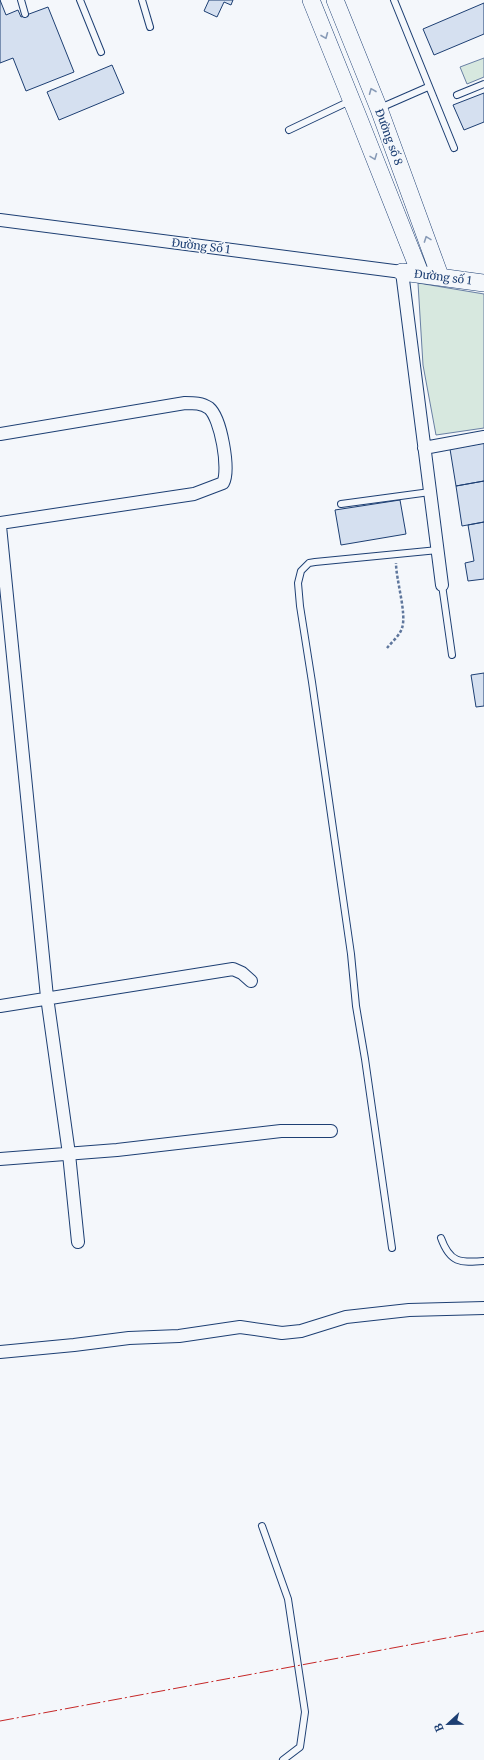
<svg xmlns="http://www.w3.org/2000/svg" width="484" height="1760" viewBox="0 0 484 1760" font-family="Merriweather,serif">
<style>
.green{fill:#d7e8df;stroke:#687fa3}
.building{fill:#d5e0f0;stroke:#1d3f73}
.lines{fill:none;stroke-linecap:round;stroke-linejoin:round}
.lane-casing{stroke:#1d3f73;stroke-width:8}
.street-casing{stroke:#1d3f73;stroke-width:14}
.secondary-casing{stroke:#1d3f73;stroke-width:18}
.path{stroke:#5e769c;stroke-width:2.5;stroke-dasharray:3 2;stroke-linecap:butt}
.lane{stroke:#f4f7fb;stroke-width:6}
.street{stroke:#f4f7fb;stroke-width:12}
.secondary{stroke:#f4f7fb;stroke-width:17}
.power{stroke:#c62828;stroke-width:1;stroke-dasharray:14 3 2 3;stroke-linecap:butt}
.oneway{stroke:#889bb7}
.labels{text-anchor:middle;stroke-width:3;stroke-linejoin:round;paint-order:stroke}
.street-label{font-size:11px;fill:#1d3f73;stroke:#f4f7fb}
</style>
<rect width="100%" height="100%" fill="#f4f7fb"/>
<!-- green -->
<path class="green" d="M484,58V77L467,84L460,67Z
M418,283L484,294V428L436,435L423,365Z"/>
<!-- building -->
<path class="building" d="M0,0L6,15L18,10L21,17L48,7L74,72L26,91L13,58L0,63Z
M209,0H233L231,5L224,2L217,17L204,11Z
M484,3V34L434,55L423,29Z
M112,65L124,93L59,120L47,92Z
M484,93V122L464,130L453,105Z
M484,443V481L456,486L450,449Z
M484,481V522L462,526L456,486Z
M400,500L406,534L341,545L335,510Z
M484,522V579L468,581L465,563L474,561L468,525Z
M484,673V706L476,707L471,675Z"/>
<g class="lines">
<defs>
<path id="lane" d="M21,0L25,14
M80,0L101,52
M142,0L150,27
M394,0L454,148
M457,95L484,84
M380,108L428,87
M289,130L350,101
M341,504L430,492
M442,585L452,655
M441,1238C450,1263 460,1263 484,1261
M392,1248L365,1059L356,1006L351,954L312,682L300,606L298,583L301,571L309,563L315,562L438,550
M262,1526L288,1599L305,1712L300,1747L283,1760"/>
<path id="street" d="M0,220L402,272L442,585
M0,434L185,403C194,403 202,403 209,408C221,418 230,470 223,483L194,494L0,523
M424,448L484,437
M0,526L47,997L69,1154L78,1242
M0,1006L233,969L242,973L251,981
M0,1159L117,1150L281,1131H331
M0,1352L74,1345L129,1338L179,1336L240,1327L282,1333L301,1331L346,1317L409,1310L484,1308"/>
<path id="secondary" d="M311,0L359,119L420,273
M335,0L379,109L440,276
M402,272L484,283"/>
</defs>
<!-- lane casing -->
<use href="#lane" class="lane-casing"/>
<!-- street casing -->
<use href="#street" class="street-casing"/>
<!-- secondary casing -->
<use href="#secondary" class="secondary-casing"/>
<!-- path -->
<path class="path" d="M387,648C392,642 400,635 402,628C407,614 396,580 396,563"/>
<!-- lane -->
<use href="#lane" class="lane"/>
<!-- street -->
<use href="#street" class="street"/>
<!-- secondary -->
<use href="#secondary" class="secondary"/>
<!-- power -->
<path class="power" d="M0,1721L484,1631"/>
</g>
<!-- one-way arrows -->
<defs><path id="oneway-chevron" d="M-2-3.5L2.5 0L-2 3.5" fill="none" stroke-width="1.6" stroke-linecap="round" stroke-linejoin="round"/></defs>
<g class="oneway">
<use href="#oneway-chevron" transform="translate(325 36) rotate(68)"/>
<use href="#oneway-chevron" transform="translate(372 91) rotate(-112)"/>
<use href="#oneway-chevron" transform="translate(374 157) rotate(69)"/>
<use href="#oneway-chevron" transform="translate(427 239) rotate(-110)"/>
</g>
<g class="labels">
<!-- street labels -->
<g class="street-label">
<text transform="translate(389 137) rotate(70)" y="4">Đường số 8</text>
<text transform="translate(201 246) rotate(7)" y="4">Đường Số 1</text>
<text transform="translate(443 277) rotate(7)" y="4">Đường số 1</text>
</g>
</g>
<!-- north arrow -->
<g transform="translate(448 1724) rotate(248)" stroke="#f4f7fb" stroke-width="3" paint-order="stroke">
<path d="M0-3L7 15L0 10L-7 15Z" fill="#1d3f73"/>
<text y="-6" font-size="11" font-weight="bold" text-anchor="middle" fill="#1d3f73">B</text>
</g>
</svg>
